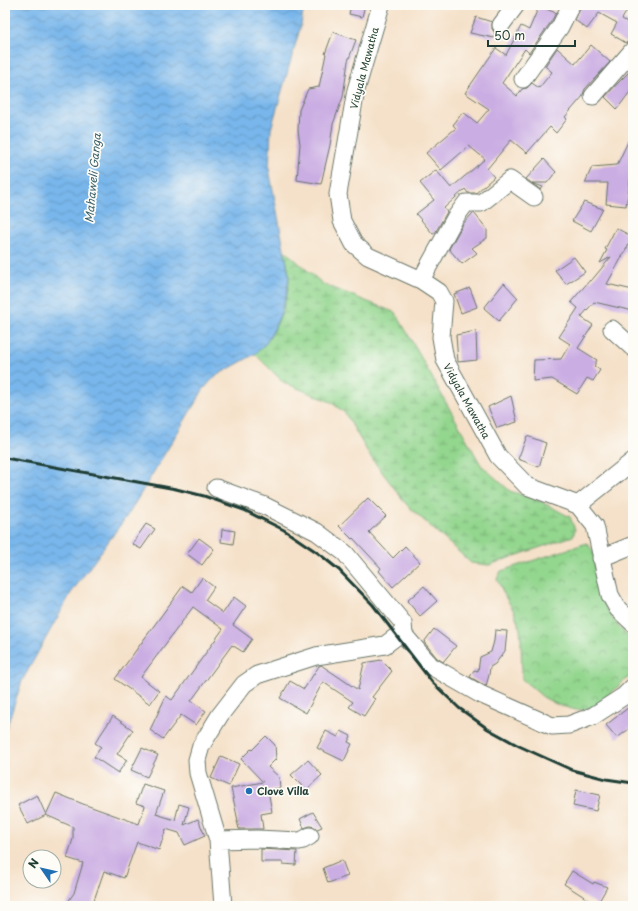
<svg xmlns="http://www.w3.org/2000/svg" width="638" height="911" viewBox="0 0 638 911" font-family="'Playpen Sans',sans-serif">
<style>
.wetland{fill:url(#wetland-marsh);stroke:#598a61}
.park{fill:url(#park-crowns);stroke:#598a61}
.water{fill:url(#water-waves);stroke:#4c7a90}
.building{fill:#caade3}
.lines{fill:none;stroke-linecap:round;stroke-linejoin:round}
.minor-casing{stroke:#6a7668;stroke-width:19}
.minor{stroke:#fff;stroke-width:17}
.rail{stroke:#1f3d34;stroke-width:3}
.poi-dot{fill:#1f6fb2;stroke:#fdfcf7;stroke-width:1.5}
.labels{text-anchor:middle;stroke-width:3.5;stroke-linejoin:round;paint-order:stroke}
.street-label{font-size:10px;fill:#1f3d34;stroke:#fdfcf7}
.poi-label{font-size:10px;font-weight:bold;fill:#1f3d34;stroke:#fdfcf7;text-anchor:start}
.water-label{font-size:11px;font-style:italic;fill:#3a616b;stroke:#fdfcf7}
</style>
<defs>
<pattern id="wetland-marsh" width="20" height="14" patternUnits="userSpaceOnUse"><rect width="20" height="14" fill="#93d68e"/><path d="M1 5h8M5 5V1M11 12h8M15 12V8" fill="none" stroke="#77af75"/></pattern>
<pattern id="park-crowns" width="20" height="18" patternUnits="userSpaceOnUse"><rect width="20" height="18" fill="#93d68e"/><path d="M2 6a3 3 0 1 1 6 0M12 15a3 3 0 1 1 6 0" fill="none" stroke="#77af75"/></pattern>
<pattern id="water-waves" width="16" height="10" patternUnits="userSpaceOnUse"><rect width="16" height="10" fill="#78b6eb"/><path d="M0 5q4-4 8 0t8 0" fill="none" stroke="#6295bf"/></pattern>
</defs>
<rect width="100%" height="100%" fill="#fdfcf7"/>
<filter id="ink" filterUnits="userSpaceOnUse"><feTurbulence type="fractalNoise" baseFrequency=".025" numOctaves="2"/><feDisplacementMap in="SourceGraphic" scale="8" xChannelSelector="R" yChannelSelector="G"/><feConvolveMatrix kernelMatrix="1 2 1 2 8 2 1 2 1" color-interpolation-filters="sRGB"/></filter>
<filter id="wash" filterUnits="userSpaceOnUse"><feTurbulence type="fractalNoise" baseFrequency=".012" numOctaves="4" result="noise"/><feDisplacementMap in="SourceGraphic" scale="16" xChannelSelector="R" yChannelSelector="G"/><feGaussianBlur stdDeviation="0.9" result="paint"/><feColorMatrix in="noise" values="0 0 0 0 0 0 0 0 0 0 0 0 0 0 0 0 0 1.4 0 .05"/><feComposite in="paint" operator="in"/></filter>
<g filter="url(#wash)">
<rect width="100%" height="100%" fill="#f5e1c9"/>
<!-- wetland -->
<path class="wetland" d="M284,250L323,284L396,313L481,465L510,491L538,500L570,517L575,530L573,536L489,565L471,563L407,505L370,456L345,413L331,402L283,382L255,354C258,351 263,347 266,343C277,329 291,293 289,274C288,266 286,258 284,250Z"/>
<!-- park -->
<path class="park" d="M587,543L594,552C595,562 594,573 596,583C601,606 617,625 633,642V673L601,702L589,709L576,710L558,705L543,697L522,679L521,640L520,629L514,611L506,598L497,579L501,571Z"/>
<!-- water -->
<path class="water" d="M5,5H304L301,25L271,129L269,169L289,275L287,293L280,315L273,331L266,343L255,354L214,377L203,390L129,513L71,593L22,681L5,732Z"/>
<g id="blocks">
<!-- building -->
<path class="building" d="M351,5H365L362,17L349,14Z
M582,5H621L628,9L622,19L633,25V38L632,40L629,41L626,43L611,34L617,23L599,13L587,29L575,20Z
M539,6L556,13L551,22L529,53L525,49L502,83L517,96L522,89L527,88L532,83L539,88L552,72L545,66L557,48L575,64L591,45L610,62L585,89L583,94V96L565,117L567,119L556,133L550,127L527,153L511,140L487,169L494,177L476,193H468L465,189L444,208L447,212L435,233L433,234L416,214L434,200L420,183L436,170L451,188L485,159L469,146L441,170L426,153L456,128L453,125L463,112L477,123L489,109L465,93L496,48L506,55L521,26L529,30Z
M476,17L492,22V29L495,33L494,38L470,33Z
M333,32L356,40L348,61L343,97L333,124L330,145L321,184L297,180L300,144L298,130L299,110L308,89L319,87L326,54H325Z
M633,68V88L617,109L605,97L618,83Z
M633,131V175L631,174L626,206L606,204L608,183H585L592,167L617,165Z
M544,159L556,172L547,183H532L543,187L541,190L526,179Z
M584,202L603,209L591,231L572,221Z
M473,213H474L487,229V238L472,248L477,253L462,264L449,249L463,224Z
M616,228L633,237L607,284L633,290V311L594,302L581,317L593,325L578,348L597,360L594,366L600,370L593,381L587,378L577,394L552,379L533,381L534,360L561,359L570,344L559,337L578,308L571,302L590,280L591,281L611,257L600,263L607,250L605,249Z
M574,257L585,272L566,284L555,270Z
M504,283L518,298L499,321L484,308Z
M470,288L477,307L461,313L454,294Z
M476,331L477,360L458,362L456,335Z
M511,396L517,422L497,428L488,407Z
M527,436L546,443L539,467L518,459Z
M368,498L386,516L369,532L393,558L405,546L420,562L393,587L379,571L381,568L353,538L352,539L339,526Z
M146,524L155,529L141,549L132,544Z
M222,529L235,531L233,544L221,542Z
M199,538L214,549L202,565L187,554Z
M202,578L214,587L205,600L223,613L234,597L246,606L233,625L252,639L243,652L232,645L191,701L206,711L196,725L181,715L163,739L150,730L166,696L172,700L223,629L193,607L141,677L159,691L150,704L115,679L183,586L192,592Z
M424,586L437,601L420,616L407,601Z
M434,629L456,646L443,662L437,658L424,642Z
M495,630L507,631L505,651L495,664L490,667L489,675L486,686L470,677L474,670L478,671L480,657L491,652L494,641Z
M381,660L392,671L372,697L375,699L364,716L349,707L353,702L323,682L306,713L280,698L290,681L304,689L319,666L321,665L358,690L364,663Z
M633,704V726L617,738L606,725Z
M113,716L133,730L117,754L127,760L118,773L94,757L101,747L95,743Z
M326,731L338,737L341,731L351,736L348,742L352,744L344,761L317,748Z
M266,736L275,745L276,759L268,767L279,777L280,788L268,790L272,812L261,814L263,829H239L237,821H238L231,788L263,782L241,759L251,749L252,750Z
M142,748L158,755L147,777L131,770Z
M221,756L239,764L229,786L211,778Z
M308,760L322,775L306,790L291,775Z
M143,784L164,791L156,814L175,820L179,804L189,807L184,825L198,819L205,836L185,845L179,833L166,829L159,850L137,842L124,878L104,871L92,906H65L74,893L83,863L67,858L73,839V827L46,815L56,793L83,804L139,824L145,806L136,803Z
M576,790L600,795L596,811L573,806Z
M37,795L46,815L28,824L18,805Z
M313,812L322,827L317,829L315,827L310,826L304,828L300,819Z
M261,849L297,851L296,865L283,864V862H261Z
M342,860L348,876L328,883L323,868Z
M572,871L593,884L594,882L607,887L597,905L564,884Z"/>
</g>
</g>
<g filter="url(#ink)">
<use href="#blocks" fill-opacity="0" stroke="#6a7668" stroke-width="1"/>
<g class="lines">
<defs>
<path id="minor" d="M381,5L356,90L338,194L342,221L354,244L368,256L421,280L439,292L444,301L441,337L445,360L498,456L527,486L578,505L595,526L610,595L618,609L633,623
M501,25L516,5
M523,79L560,27L571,5
M593,96L633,50
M421,280L455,218L466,203H481L510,180L534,197
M612,329L633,348
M216,488L265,506L317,532L345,553L403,623L404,635
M578,505L633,461
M601,558L633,545
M218,840L257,839L299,841L303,840L310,836
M223,906L218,840L198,773L197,760L201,746L220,715L244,684L257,675L316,656L385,645L397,636L404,635L431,666L480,694L552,726L569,725L593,716L624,696L633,687"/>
</defs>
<!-- minor casing -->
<use href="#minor" class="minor-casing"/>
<!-- minor -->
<use href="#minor" class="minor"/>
<!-- rail -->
<path class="rail" d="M5,458L176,489L204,496L244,510L284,530L318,553L339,570L373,605L432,682L459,708L488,729L519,746L572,770L606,779L633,783"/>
</g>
</g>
<!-- markers -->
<circle class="poi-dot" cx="249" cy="791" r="4"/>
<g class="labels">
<!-- street labels -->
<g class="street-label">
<text transform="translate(364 68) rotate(-75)" y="4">Vidyala Mawatha</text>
<text transform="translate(467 401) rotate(61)" y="4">Vidyala Mawatha</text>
</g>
<!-- poi labels -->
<g class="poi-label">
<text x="257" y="795">Clove Villa</text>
</g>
<!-- water labels -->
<g class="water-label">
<text transform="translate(93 178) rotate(-85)" y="4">Mahaweli Ganga</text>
</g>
</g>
<!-- margin -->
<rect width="638" height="911" fill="none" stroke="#fdfcf7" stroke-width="20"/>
<!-- north arrow -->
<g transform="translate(42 869) rotate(304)"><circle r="19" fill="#fdfcf7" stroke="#a4b0a9"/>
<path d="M0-3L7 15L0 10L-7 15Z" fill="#1f6fb2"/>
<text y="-6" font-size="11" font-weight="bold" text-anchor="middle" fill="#1f3d34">N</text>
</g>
<!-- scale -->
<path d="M488 40v6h87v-6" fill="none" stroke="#1f3d34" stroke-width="2"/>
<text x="494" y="40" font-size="12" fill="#1f3d34" stroke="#fdfcf7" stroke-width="3" paint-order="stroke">50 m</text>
</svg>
